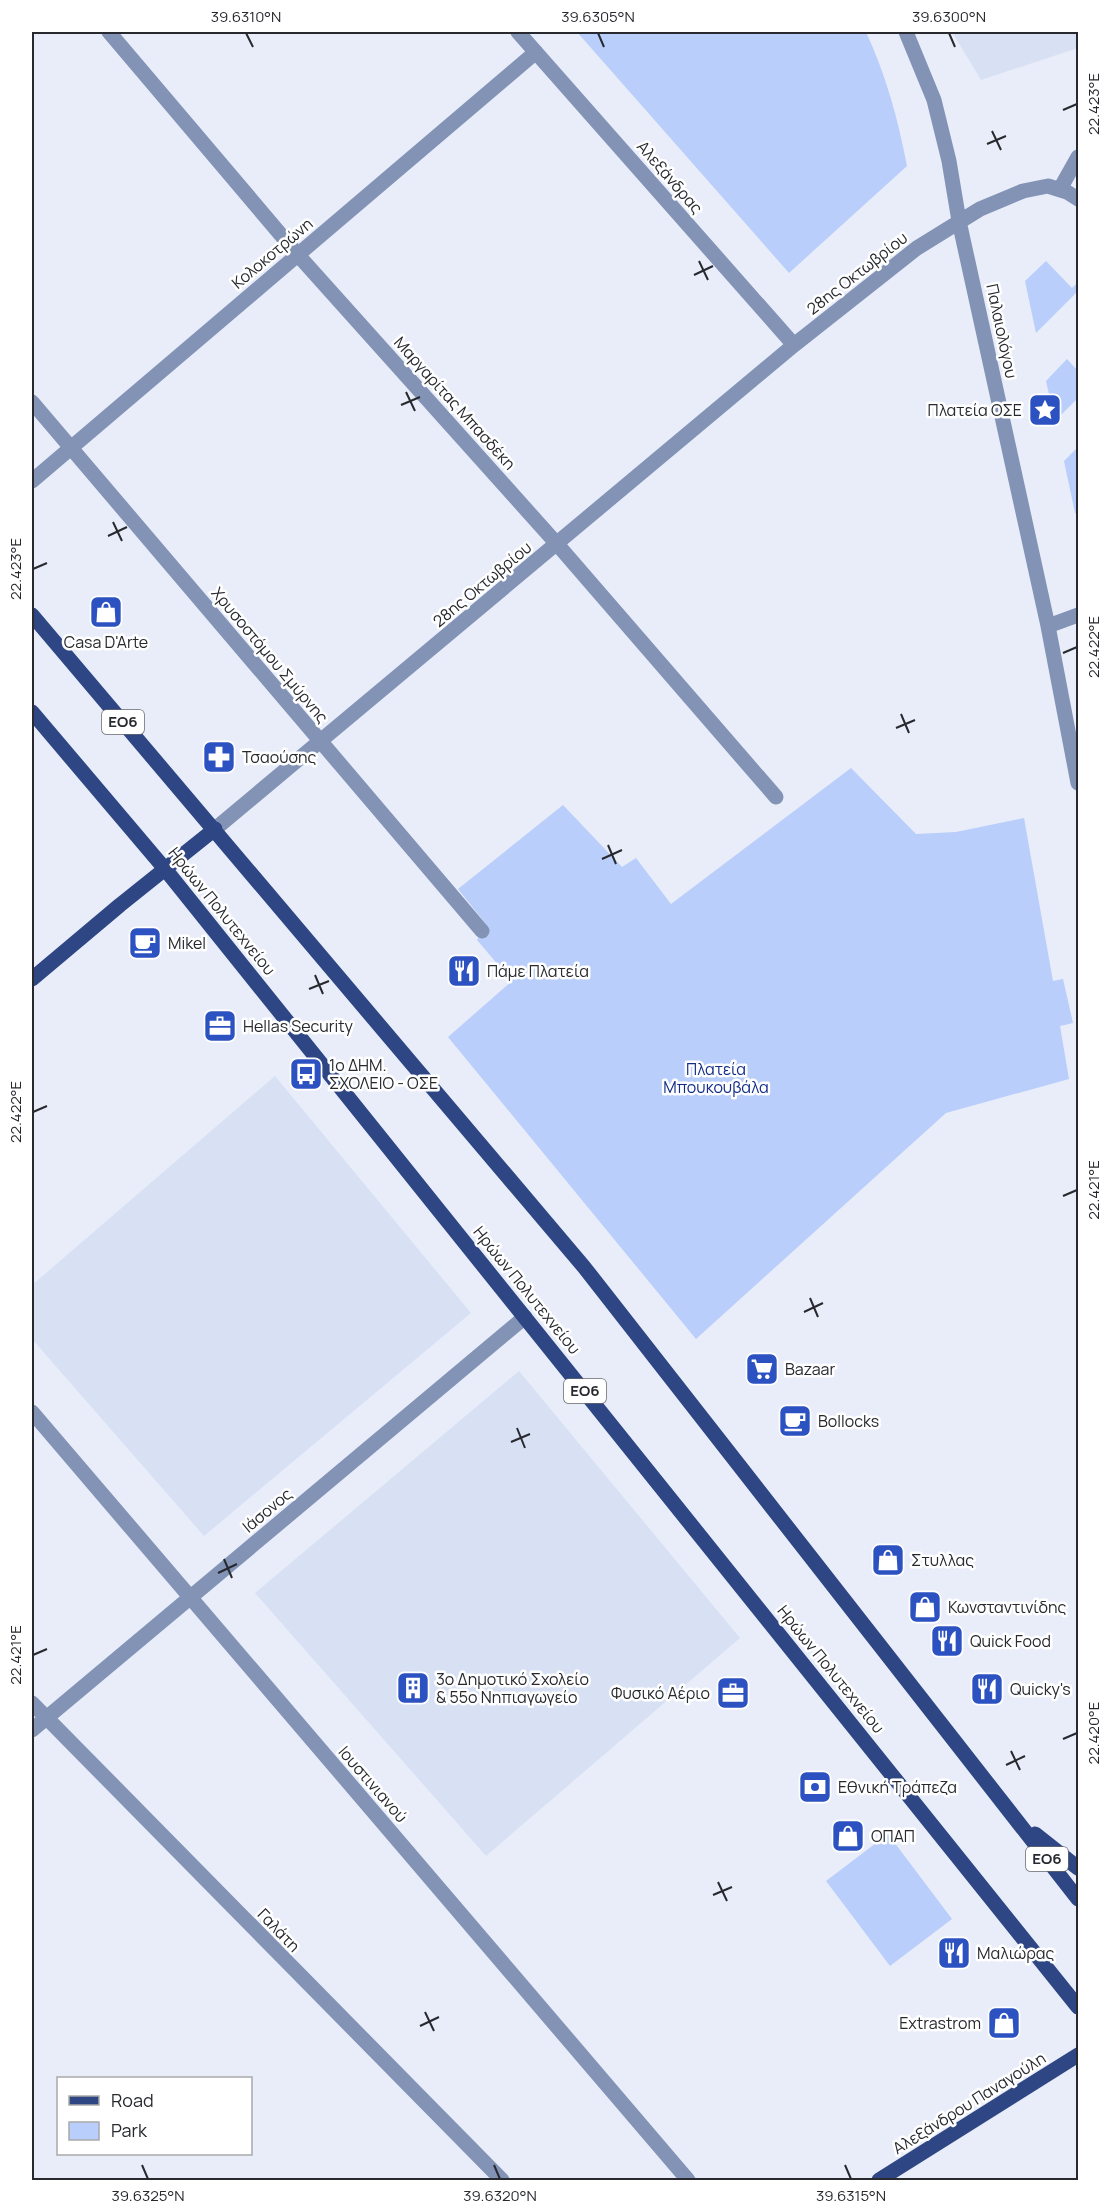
<svg xmlns="http://www.w3.org/2000/svg" width="1110" height="2212" viewBox="0 0 1110 2212" font-family="Manrope,sans-serif">
<style>
.built{fill:#d8e1f4}
.green{fill:#b9cefa}
.lines{fill:none;stroke-linecap:round;stroke-linejoin:round}
.minor{stroke:#8293b6;stroke-width:15}
.major{stroke:#2e4683;stroke-width:15}
.ticks{fill:none;stroke:#27292e;stroke-width:2}
.labels{text-anchor:middle;stroke-width:5;stroke-linejoin:round;paint-order:stroke}
.shield{fill:#fff;stroke:#68696d;stroke-width:1.5}
.shield-label{font-size:15px;font-weight:bold;fill:#27292e}
.street-label{font-size:16px;fill:#27292e;stroke:#fff}
.poi-label{font-size:16px;fill:#27292e;stroke:#fff;text-anchor:start}
.park-label{font-size:16px;fill:#122d89;stroke:#fff}
.neatline{fill:none;stroke:#27292e;stroke-width:2}
.ticks-label{font-size:15px;text-anchor:middle;fill:#27292e}
</style>
<rect width="100%" height="100%" fill="#e8edf9"/>
<!-- built -->
<path class="built" d="M952,32H1078V48L981,80Z
M275,1076L471,1313L204,1536L32,1339V1285Z
M519,1371L740,1638L486,1856L255,1593Z"/>
<!-- green -->
<path class="green" d="M577,32H866C886,75 898,119 907,166L789,273Z
M1046,261L1072,288L1078,282V291L1036,333L1025,281Z
M1067,359L1078,371V398L1055,421L1046,381Z
M1078,447V514L1075,513L1064,461Z
M851,768L916,834L956,832L1024,818L1053,981L1063,979L1073,1023L1060,1026L1069,1079L946,1113L696,1339L448,1037L512,981L477,940L486,924L458,889L563,805L622,867L636,858L671,904Z
M888,1834L952,1919L890,1966L826,1881Z"/>
<g class="lines">
<!-- minor -->
<path class="minor" d="M109,32L298,255L557,544L776,797
M518,32L794,345
M906,32L934,100L949,161L959,221L1048,626L1078,783
M1060,189L1078,157
M32,402L482,931
M32,481L536,52
M1048,626L1078,615
M215,829L794,345L917,248L980,209L1023,191L1048,186L1067,192L1078,199
M32,1412L688,2180
M32,1703L502,2180
M32,1730L525,1317"/>
<!-- major -->
<path class="major" d="M32,615L584,1267L1078,1899
M32,712L165,869L1078,2007
M32,979L120,905L215,829
M1035,1834L1078,1868
M879,2180L1078,2055"/>
</g>
<!-- ticks -->
<path class="ticks" d="M246,33L253,47M598,33L604,47M949,33L955,47M1063,110L1077,104M992,131L1001,150M987,144L1006,136M699,261L708,280M694,275L713,266M406,392L415,411M401,405L420,397M113,522L122,541M108,536L127,527M33,569L47,563M1063,653L1077,647M901,714L909,733M896,728L915,720M608,845L616,864M602,859L622,850M315,975L323,994M309,989L329,981M33,1112L47,1106M1063,1196L1077,1190M810,1298L818,1317M804,1312L823,1303M517,1428L525,1448M511,1442L530,1434M224,1559L232,1578M218,1573L237,1564M33,1655L47,1649M1063,1739L1077,1733M1011,1751L1020,1770M1006,1765L1025,1756M718,1882L727,1901M713,1895L732,1887M425,2012L434,2031M420,2026L439,2017M142,2165L148,2179M494,2165L500,2179M845,2165L851,2179"/>
<!-- icons -->
<defs>
<symbol id="sight-square" viewBox="-11 -11 22 22"><rect x="-9" y="-9" width="18" height="18" rx="4" fill="#2c52c2" stroke="#fff"/><path d="M0-6L1.8-2.2L6-1.7L2.9 1.2L3.7 5.4L0 3.3L-3.7 5.4L-2.9 1.2L-6-1.7L-1.8-2.2Z" fill="#fff"/></symbol>
<symbol id="shop-square" viewBox="-11 -11 22 22"><rect x="-9" y="-9" width="18" height="18" rx="4" fill="#2c52c2" stroke="#fff"/><path d="M-5-2.5h2.3a2.7 3.5 0 0 1 5.4 0H5L5.5 6h-11ZM-1.5-2.5h3a1.5 2.3 0 0 0-3 0Z" fill="#fff"/></symbol>
<symbol id="pharmacy-square" viewBox="-11 -11 22 22"><rect x="-9" y="-9" width="18" height="18" rx="4" fill="#2c52c2" stroke="#fff"/><path d="M-2-6h4v4h4v4h-4v4h-4v-4h-4v-4h4Z" fill="#fff"/></symbol>
<symbol id="cafe-square" viewBox="-11 -11 22 22"><rect x="-9" y="-9" width="18" height="18" rx="4" fill="#2c52c2" stroke="#fff"/><path d="M-5.5-4.5H6V0H3Q3 3.5 0 3.5H-2.5Q-5.5 3.5-5.5 0ZM3-3.2v2h1.7v-2ZM-6 4.5H4V6H-6Z" fill="#fff"/></symbol>
<symbol id="restaurant-square" viewBox="-11 -11 22 22"><rect x="-9" y="-9" width="18" height="18" rx="4" fill="#2c52c2" stroke="#fff"/><path d="M-5-6h1v4h1v-4h1v4h1v-4h1v5L-1.5 .5V6h-2V.5L-5-1ZM5-6V6H3V1.5H1.5Q1.5-4 5-6Z" fill="#fff"/></symbol>
<symbol id="office-square" viewBox="-11 -11 22 22"><rect x="-9" y="-9" width="18" height="18" rx="4" fill="#2c52c2" stroke="#fff"/><path d="M-6-3h4V-5.5h4V-3h4V5H-6ZM-1-4.5V-3h2v-1.5ZM-6 0V1H6V0Z" fill="#fff"/></symbol>
<symbol id="bus-square" viewBox="-11 -11 22 22"><rect x="-9" y="-9" width="18" height="18" rx="4" fill="#2c52c2" stroke="#fff"/><path d="M-5-6H5V4H4V6H2V4H-2V6H-4V4H-5ZM-3.5-4V0h7V-4ZM-3.5 1.2v1.5H-2V1.2ZM2 1.2v1.5H3.5V1.2Z" fill="#fff"/></symbol>
<symbol id="supermarket-square" viewBox="-11 -11 22 22"><rect x="-9" y="-9" width="18" height="18" rx="4" fill="#2c52c2" stroke="#fff"/><path d="M-6-5.5h2.5l.6 2H6L4.5 2H-2.5L-4.4-4H-6ZM-1.5 3.2a1.3 1.3 0 1 0 .1 0ZM3 3.2a1.3 1.3 0 1 0 .1 0Z" fill="#fff"/></symbol>
<symbol id="building-square" viewBox="-11 -11 22 22"><rect x="-9" y="-9" width="18" height="18" rx="4" fill="#2c52c2" stroke="#fff"/><path d="M-4-6H4V6H1V3H-1V6H-4ZM-2.5-4.3h1.7v1.8h-1.7ZM.8-4.3h1.7v1.8H.8ZM-2.5-1h1.7V.8h-1.7ZM.8-1h1.7V.8H.8Z" fill="#fff"/></symbol>
<symbol id="bank-square" viewBox="-11 -11 22 22"><rect x="-9" y="-9" width="18" height="18" rx="4" fill="#2c52c2" stroke="#fff"/><path d="M-6-4H6V4H-6ZM0-2.3a2.3 2.3 0 1 0 0 4.6a2.3 2.3 0 1 0 0-4.6Z" fill="#fff"/></symbol>
</defs>
<g fill-rule="evenodd">
<use href="#sight-square" x="1026" y="391" width="38" height="38"/>
<use href="#shop-square" x="87" y="593" width="38" height="38"/>
<use href="#pharmacy-square" x="200" y="738" width="38" height="38"/>
<use href="#cafe-square" x="126" y="924" width="38" height="38"/>
<use href="#restaurant-square" x="445" y="952" width="38" height="38"/>
<use href="#office-square" x="201" y="1007" width="38" height="38"/>
<use href="#bus-square" x="287" y="1055" width="38" height="38"/>
<use href="#supermarket-square" x="743" y="1350" width="38" height="38"/>
<use href="#cafe-square" x="776" y="1402" width="38" height="38"/>
<use href="#shop-square" x="869" y="1541" width="38" height="38"/>
<use href="#shop-square" x="906" y="1588" width="38" height="38"/>
<use href="#restaurant-square" x="928" y="1622" width="38" height="38"/>
<use href="#building-square" x="394" y="1669" width="38" height="38"/>
<use href="#restaurant-square" x="968" y="1670" width="38" height="38"/>
<use href="#office-square" x="714" y="1674" width="38" height="38"/>
<use href="#bank-square" x="796" y="1768" width="38" height="38"/>
<use href="#shop-square" x="829" y="1817" width="38" height="38"/>
<use href="#restaurant-square" x="935" y="1934" width="38" height="38"/>
<use href="#shop-square" x="985" y="2004" width="38" height="38"/>
</g>
<g class="labels">
<!-- shield labels -->
<g class="shield">
<rect x="102" y="710" width="42" height="24" rx="4.5"/>
<rect x="564" y="1379" width="42" height="24" rx="4.5"/>
<rect x="1026" y="1847" width="42" height="24" rx="4.5"/>
</g>
<g class="shield-label">
<text x="123" y="727">ΕΟ6</text>
<text x="585" y="1396">ΕΟ6</text>
<text x="1047" y="1864">ΕΟ6</text>
</g>
<!-- street labels -->
<g class="street-label">
<text transform="translate(670 177) rotate(49)" y="6">Αλεξάνδρας</text>
<text transform="translate(272 253) rotate(-40)" y="6">Κολοκοτρώνη</text>
<text transform="translate(857 273) rotate(-38)" y="6">28ης Οκτωβρίου</text>
<text transform="translate(1002 331) rotate(78)" y="6">Παλαιολόγου</text>
<text transform="translate(455 403) rotate(48)" y="6">Μαργαρίτας Μπασδέκη</text>
<text transform="translate(482 584) rotate(-40)" y="6">28ης Οκτωβρίου</text>
<text transform="translate(270 655) rotate(50)" y="6">Χρυσοστόμου Σμύρνης</text>
<text transform="translate(222 911) rotate(51)" y="6">Ηρώων Πολυτεχνείου</text>
<text transform="translate(527 1290) rotate(51)" y="6">Ηρώων Πολυτεχνείου</text>
<text transform="translate(267 1510) rotate(-40)" y="6">Ιάσονος</text>
<text transform="translate(831 1669) rotate(51)" y="6">Ηρώων Πολυτεχνείου</text>
<text transform="translate(373 1784) rotate(49)" y="6">Ιουστινιανού</text>
<text transform="translate(279 1930) rotate(46)" y="6">Γαλάτη</text>
<text transform="translate(969 2103) rotate(-32)" y="6">Αλεξάνδρου Παναγούλη</text>
</g>
<!-- poi labels -->
<g class="poi-label">
<text x="1022" y="416" text-anchor="end">Πλατεία ΟΣΕ</text>
<text x="106" y="648" text-anchor="middle">Casa D'Arte</text>
<text x="242" y="763">Τσαούσης</text>
<text x="168" y="949">Mikel</text>
<text x="487" y="977">Πάμε Πλατεία</text>
<text x="243" y="1032">Hellas Security</text>
<text x="329" y="1071">1ο ΔΗΜ.<tspan x="329" dy="18">ΣΧΟΛΕΙΟ - ΟΣΕ</tspan></text>
<text x="785" y="1375">Bazaar</text>
<text x="818" y="1427">Bollocks</text>
<text x="911" y="1566">Στυλλας</text>
<text x="948" y="1613">Κωνσταντινίδης</text>
<text x="970" y="1647">Quick Food</text>
<text x="436" y="1685">3ο Δημοτικό Σχολείο<tspan x="436" dy="18">&amp; 55ο Νηπιαγωγείο</tspan></text>
<text x="1010" y="1695">Quicky's</text>
<text x="710" y="1699" text-anchor="end">Φυσικό Αέριο</text>
<text x="838" y="1793">Εθνική Τράπεζα</text>
<text x="871" y="1842">ΟΠΑΠ</text>
<text x="977" y="1959">Μαλιώρας</text>
<text x="981" y="2029" text-anchor="end">Extrastrom</text>
</g>
<!-- park labels -->
<g class="park-label">
<text x="716" y="1075">Πλατεία<tspan x="716" dy="18">Μπουκουβάλα</tspan></text>
</g>
</g>
<!-- border -->
<rect width="1110" height="2212" fill="none" stroke="#ffffff" stroke-width="66"/>
<!-- legend -->
<rect x="57" y="2077" width="195" height="78" fill="#ffffff" stroke="#a9a9ab" stroke-width="1.5"/>
<rect x="69" y="2096" width="30" height="9" fill="#2e4683" stroke="#a9a9ab" stroke-width="1.5"/>
<text x="111" y="2107" font-size="18" fill="#27292e">Road</text>
<rect x="69" y="2122" width="30" height="18" fill="#b9cefa" stroke="#a9a9ab" stroke-width="1.5"/>
<text x="111" y="2137" font-size="18" fill="#27292e">Park</text>
<rect x="33" y="33" width="1044" height="2146" class="neatline"/>
<g class="ticks-label">
<text x="246" y="22">39.6310°N</text>
<text x="598" y="22">39.6305°N</text>
<text x="949" y="22">39.6300°N</text>
<text transform="translate(1094 104) rotate(-90)" y="5">22.423°E</text>
<text transform="translate(16 569) rotate(-90)" y="5">22.423°E</text>
<text transform="translate(1094 647) rotate(-90)" y="5">22.422°E</text>
<text transform="translate(16 1112) rotate(-90)" y="5">22.422°E</text>
<text transform="translate(1094 1190) rotate(-90)" y="5">22.421°E</text>
<text transform="translate(16 1655) rotate(-90)" y="5">22.421°E</text>
<text transform="translate(1094 1733) rotate(-90)" y="5">22.420°E</text>
<text x="148" y="2201">39.6325°N</text>
<text x="500" y="2201">39.6320°N</text>
<text x="851" y="2201">39.6315°N</text>
</g>
</svg>
